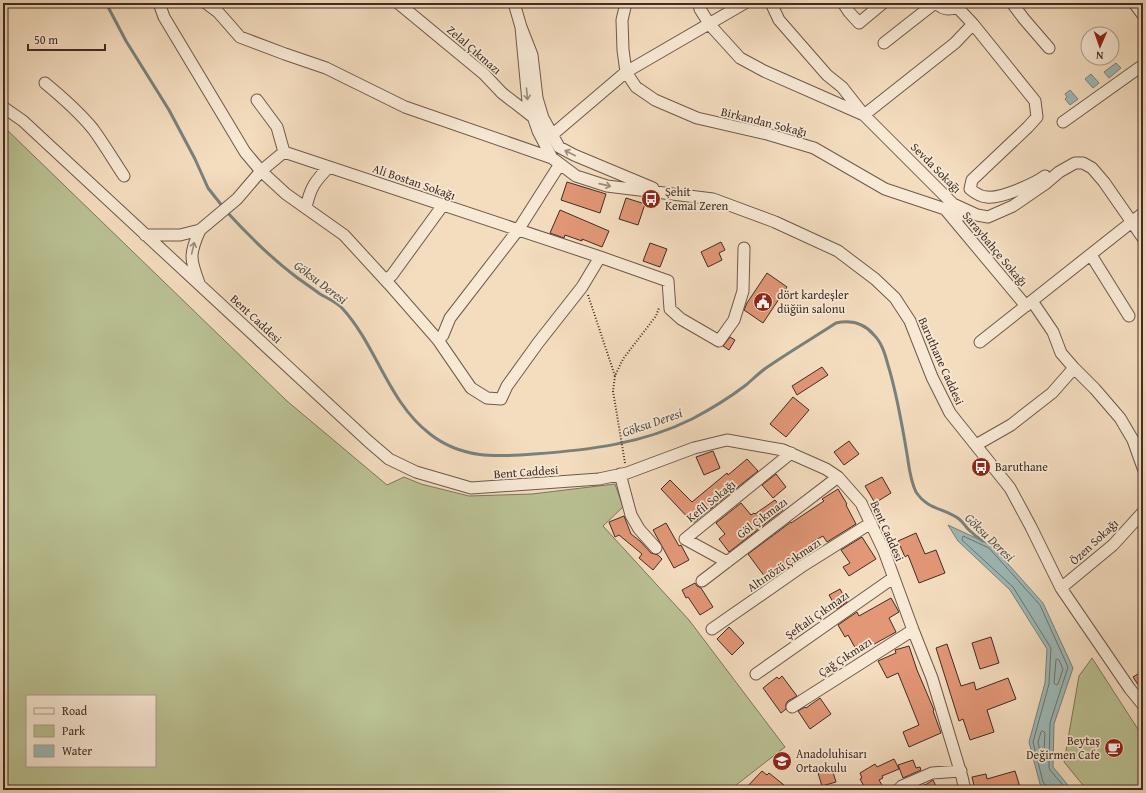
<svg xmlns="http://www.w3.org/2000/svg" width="1146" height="793" viewBox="0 0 1146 793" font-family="'Gentium Book Plus',serif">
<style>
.green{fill:#bac193;stroke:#7d765c;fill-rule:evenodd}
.water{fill:#9dbab8;stroke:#78817d}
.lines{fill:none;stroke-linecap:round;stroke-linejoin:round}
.shore{stroke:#6e736e;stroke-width:1}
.stream{stroke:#78817d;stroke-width:3}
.building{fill:#e29777;stroke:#402c24}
.minor-casing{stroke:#6d584b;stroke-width:13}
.path{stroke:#402c24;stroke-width:2;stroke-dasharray:1 2;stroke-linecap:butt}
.minor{stroke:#f8e9d5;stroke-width:11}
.oneway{stroke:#9c8a7c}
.labels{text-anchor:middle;stroke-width:3.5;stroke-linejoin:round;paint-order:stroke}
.street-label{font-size:12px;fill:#402c24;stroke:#f8e9d5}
.poi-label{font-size:12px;fill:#402c24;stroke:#f8e9d5;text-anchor:start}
.water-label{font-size:13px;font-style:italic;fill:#575049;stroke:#f8e9d5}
</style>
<rect width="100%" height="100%" fill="#f4ddbf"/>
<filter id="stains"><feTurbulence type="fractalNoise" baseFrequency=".005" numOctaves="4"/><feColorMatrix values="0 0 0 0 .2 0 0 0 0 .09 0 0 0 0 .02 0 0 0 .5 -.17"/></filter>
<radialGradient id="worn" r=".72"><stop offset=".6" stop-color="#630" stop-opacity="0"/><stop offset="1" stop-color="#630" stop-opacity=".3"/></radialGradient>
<!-- green -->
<path class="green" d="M3,126L287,401L387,485L404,477L421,484L469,496L532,494L615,484L623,507L603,526L689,620L785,747L731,789L732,790H3ZM27,696H155V766H27Z
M1092,658L1143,737V790H1087L1064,762L1079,676Z"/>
<!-- water -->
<path class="water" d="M1116,63L1121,68L1109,78L1104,72Z
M1091,74L1099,83L1093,88L1085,79Z
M1070,90L1078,99L1070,105L1065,99L1067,97L1065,94Z
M948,525L991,545L1043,603L1073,668L1054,724L1053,767L1072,790H1044L1040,784L1029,742L1045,683L1047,649L1010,590L958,541Z"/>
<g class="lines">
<!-- shore -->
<path class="shore" d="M1057,659L1059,660L1063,669L1058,684L1056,685L1054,683L1056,660Z
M1043,731L1045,733L1044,751L1042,753L1040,752L1038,742L1041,732Z
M1047,790V787L1043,782L1033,742L1049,684L1051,648L1013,587L962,540L963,536L989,548L1040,605L1068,667L1050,723L1049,767L1050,770L1067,790"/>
<!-- stream -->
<path class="stream" d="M106,3L126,41L169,110L195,159L208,188L223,207
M227,212C248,235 270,257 295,276C303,282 312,288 320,294C327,298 336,302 342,308C377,346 388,402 430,434C462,459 496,457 534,454C589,450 642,444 692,419C711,409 729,398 746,385C753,379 759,373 766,368C789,352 813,338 836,323C850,320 864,323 874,335C882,343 885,354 888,365C897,394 902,424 907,454C909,466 910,480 916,492C928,510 944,508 959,519C963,522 965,526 969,530C973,534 978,538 983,541"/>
</g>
<!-- building -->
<path class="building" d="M567,182L606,194L600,213L561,200Z
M626,198L645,204L638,225L619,219Z
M560,210L609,231L602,247L582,239V241L565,235L564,238L550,233Z
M721,242L725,250L719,253L722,260L708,267L701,252Z
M650,243L667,249L660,267L643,261Z
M767,273L787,287L763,323L744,310L747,303Z
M730,337L735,340L729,350L723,346Z
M822,367L828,375L797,395L792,386Z
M793,397L809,410L786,437L770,424Z
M849,441L859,454L844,465L834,452Z
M713,451L720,468L704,475L696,457Z
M747,459L758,471L693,523L661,489L670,480L692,502L727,473L728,475Z
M776,474L786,487L773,498L762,485Z
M882,477L891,493L875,503L865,486Z
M838,489L847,504L846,505L856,524L827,542L823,536L812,542L816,549L768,581L748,554L791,522V523L824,501L822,499Z
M775,500L783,510L729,552L719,539L725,534L716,523L741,503L751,515L754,513L755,514Z
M624,516L631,534L640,541L651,553L658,555L662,559L653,570L639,558L642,554L619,535L615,537L609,522Z
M666,523L679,546L681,545L689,560L674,568L653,530Z
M916,533L925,554L936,550L945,573L919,583L908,555L905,557L898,541Z
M862,537L876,559L849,576L843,567L850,563L841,550Z
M695,583L697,586L701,588L713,607L700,615L688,597L686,598L682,590Z
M840,589L847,602L837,609L829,595Z
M891,598L899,612L889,618L896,632L858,653L848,635L845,637L838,625L857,612L859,616Z
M729,627L744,643L732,655L717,639Z
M991,637L999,663L980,669L972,643Z
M947,644L961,686L974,682L976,690L1008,678L1016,699L987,710L994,732L970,740L963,719L959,721L936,648Z
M909,646L917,670L934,710L933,711L941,733L909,747L903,732L919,725L898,673L887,678L878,661L896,653L895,650Z
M1143,671V692L1133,677Z
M782,676L797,696L788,701L786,704V709L781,713L763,688L777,677L779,679Z
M820,698L831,714L810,729L798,711L805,707L806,708Z
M894,759L899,769L882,776L883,778L879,780L885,790H866L860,779L862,778L860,773L875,764L877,767Z
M913,760L916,768L920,767L921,770L903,778L898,765Z
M832,769L836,782L822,786L818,773Z
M762,771L767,775L769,773L784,785L780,790H744Z
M1015,771L1021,790H975L972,777L986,774L987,779Z
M933,780L938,790H910L927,784Z"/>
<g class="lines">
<defs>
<path id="minor" d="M159,3L164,17L245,152L261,171L286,194L344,235L389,284L438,340L471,388L487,398L501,399L507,386L538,343L582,287L600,257L668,281L670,309L681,319L719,341L734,320L743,291L744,248
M206,3L218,12L240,37L285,54L326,68L405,107L552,158
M398,3L484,74L502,93L533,117
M514,3L521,27L532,55L537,98L543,118L559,147L574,155L653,188
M626,3L622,20L623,50L626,72L636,87L655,100L697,118L767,134L814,148L885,189L963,215
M699,3L700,9L710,25L740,58L764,71L864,115L955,43L973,24
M771,3L779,20L827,75L842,87L864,115L953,204L977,215L988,217L1013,206L1045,184L1059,172L1075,163H1083L1092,168L1104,182L1143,238
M843,3L849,12L859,23L883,3
M936,3C944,11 953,11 961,3
M1012,3L1024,19L1049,48
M1134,3L1143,15
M957,7L973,24L1035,101L1037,117L1028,127L972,180L970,189C975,193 981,197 987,197C1000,199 1034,184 1045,176
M521,27L528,102L538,131L552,158L576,176L607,186L713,199L775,222L838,251L875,279L895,298L910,321L932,377L950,413L1010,488L1031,527L1061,588L1130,689L1143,705
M884,43L935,3
M45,83C62,97 79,112 93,129C104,144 114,161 124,176
M257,100L277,127L284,152
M3,107L23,121L368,441L389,459L416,472L471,488L599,479L627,473L694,448L727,440L783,450L826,469L838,477L861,503L884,551L913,630L932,678L962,777L965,790
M1063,122L1143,65
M552,135L626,72L745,3
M306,208C310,188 315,181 329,167
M945,209L1026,306
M200,230L237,199L261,171L284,152L600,257
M145,235H180L200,230C189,254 190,259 199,283
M1091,255L1129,316
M386,280L392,275L443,205
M1032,301L1053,332L1061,353L1074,368L1095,389L1120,418L1133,440L1143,468
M438,340L443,335L450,318L518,230L560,164
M980,342L1143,213
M976,445L1011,425L1052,393L1074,368
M620,474L631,515L639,529L656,548
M727,562L685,539L791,453
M702,581L838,477
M1061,588L1113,545L1143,512
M712,629L804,565L871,523
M756,674L893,578
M792,707L913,630
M898,790L902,786L932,773L961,771"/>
</defs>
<!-- minor casing -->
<use href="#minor" class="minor-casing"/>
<!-- path -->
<path class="path" d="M588,295L615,376
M625,463L613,391L615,376L623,359L656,316L659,308"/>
<!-- minor -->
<use href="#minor" class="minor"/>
</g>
<!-- one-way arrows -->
<defs><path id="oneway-shaft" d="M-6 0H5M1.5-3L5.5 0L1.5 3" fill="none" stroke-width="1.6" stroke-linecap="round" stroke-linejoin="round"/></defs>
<g class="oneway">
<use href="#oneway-shaft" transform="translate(527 94) rotate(85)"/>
<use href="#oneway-shaft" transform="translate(570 153) rotate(-153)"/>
<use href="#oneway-shaft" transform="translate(605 185) rotate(13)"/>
<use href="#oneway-shaft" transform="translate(193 248) rotate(-77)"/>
</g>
<!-- icons -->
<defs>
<symbol id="bus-disc" viewBox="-11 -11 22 22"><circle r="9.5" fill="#8f2418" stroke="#f8e9d5"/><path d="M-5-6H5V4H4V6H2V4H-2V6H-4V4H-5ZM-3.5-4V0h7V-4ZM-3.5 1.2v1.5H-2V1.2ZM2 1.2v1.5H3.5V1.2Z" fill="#fff"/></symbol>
<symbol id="civic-disc" viewBox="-11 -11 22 22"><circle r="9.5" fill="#8f2418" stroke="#f8e9d5"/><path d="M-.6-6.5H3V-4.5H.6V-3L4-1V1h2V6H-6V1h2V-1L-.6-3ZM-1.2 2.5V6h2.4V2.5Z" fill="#fff"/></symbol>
<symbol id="cafe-disc" viewBox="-11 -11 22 22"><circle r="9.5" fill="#8f2418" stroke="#f8e9d5"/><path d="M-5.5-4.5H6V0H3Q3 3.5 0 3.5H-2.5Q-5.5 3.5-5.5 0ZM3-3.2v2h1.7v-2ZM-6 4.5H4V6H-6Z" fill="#fff"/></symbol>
<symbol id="school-disc" viewBox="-11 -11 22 22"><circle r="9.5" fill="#8f2418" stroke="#f8e9d5"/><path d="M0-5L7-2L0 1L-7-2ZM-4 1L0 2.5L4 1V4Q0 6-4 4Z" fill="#fff"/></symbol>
</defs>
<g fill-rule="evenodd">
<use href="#bus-disc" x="640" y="188" width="22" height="22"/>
<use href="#civic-disc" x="752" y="291" width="22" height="22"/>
<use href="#bus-disc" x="970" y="456" width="22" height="22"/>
<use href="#cafe-disc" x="1103" y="737" width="22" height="22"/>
<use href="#school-disc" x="771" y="750" width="22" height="22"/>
</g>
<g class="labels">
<!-- street labels -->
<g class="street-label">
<text transform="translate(474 50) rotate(41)" y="4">Zelal Çıkmazı</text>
<text transform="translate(764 122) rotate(14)" y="4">Birkandan Sokağı</text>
<text transform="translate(936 168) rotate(45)" y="4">Sevda Sokaḡı</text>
<text transform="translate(414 182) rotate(19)" y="4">Ali Bostan Sokağı</text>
<text transform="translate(995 249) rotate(50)" y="4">Saraybahçe Sokağı</text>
<text transform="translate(256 319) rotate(43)" y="4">Bent Caddesi</text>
<text transform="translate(941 361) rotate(66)" y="4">Baruthane Caddesi</text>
<text transform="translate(526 472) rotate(-4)" y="4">Bent Caddesi</text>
<text transform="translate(711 501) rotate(-39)" y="4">Kefil Sokağı</text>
<text transform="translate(762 518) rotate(-37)" y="4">Göl Çıkmazı</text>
<text transform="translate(887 531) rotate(66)" y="4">Bent Caddesi</text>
<text transform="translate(1094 542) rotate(-43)" y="4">Özen Sokağı</text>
<text transform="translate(784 565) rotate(-34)" y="4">Altınözü Çıkmazı</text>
<text transform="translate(817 615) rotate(-35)" y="4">Şeftali Çıkmazı</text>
<text transform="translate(845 657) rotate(-33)" y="4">Çağ Çıkmazı</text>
</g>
<!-- poi labels -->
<g class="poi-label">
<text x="665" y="196">Şehit<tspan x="665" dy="14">Kemal Zeren</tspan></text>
<text x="777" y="299">dört kardeşler<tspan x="777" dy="14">düğün salonu</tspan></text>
<text x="995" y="471">Baruthane</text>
<text x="1100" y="745" text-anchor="end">Beytaş<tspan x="1100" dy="14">Değirmen Cafe</tspan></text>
<text x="796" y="758">Anadoluhisarı<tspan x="796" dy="14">Ortaokulu</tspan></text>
</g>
<!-- water labels -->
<g class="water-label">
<text transform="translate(321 282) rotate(37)" y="5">Göksu Deresi</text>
<text transform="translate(652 422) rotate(-19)" y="5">Göksu Deresi</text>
<text transform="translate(990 537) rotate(44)" y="5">Göksu Deresi</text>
</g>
</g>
<!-- margin -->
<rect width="1146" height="793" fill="none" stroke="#f4ddbf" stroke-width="16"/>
<rect x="4" y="4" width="1138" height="785" fill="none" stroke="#402c24" stroke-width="2"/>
<rect x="8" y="8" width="1130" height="777" fill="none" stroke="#402c24"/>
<!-- legend -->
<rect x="26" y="695" width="130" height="72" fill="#f8e9d5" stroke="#ae9d8e"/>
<rect x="34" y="708" width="20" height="6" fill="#f8e9d5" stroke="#ae9d8e"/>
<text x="62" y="715" font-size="12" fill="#402c24">Road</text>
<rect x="34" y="725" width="20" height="12" fill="#bac193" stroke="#ae9d8e"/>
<text x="62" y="735" font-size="12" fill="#402c24">Park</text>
<rect x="34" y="745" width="20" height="12" fill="#9dbab8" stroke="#ae9d8e"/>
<text x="62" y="755" font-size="12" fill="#402c24">Water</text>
<!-- north arrow -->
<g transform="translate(1100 46) rotate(182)"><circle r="19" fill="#f8e9d5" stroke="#ae9d8e"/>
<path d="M0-3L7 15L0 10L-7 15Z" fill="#8f2418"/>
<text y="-6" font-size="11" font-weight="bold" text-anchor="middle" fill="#402c24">N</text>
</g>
<!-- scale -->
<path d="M28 44v6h77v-6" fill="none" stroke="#402c24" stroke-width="2"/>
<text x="34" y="44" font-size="12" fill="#402c24" stroke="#f8e9d5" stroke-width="3" paint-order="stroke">50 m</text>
<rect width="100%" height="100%" filter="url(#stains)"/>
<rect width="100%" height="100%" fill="url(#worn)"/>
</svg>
